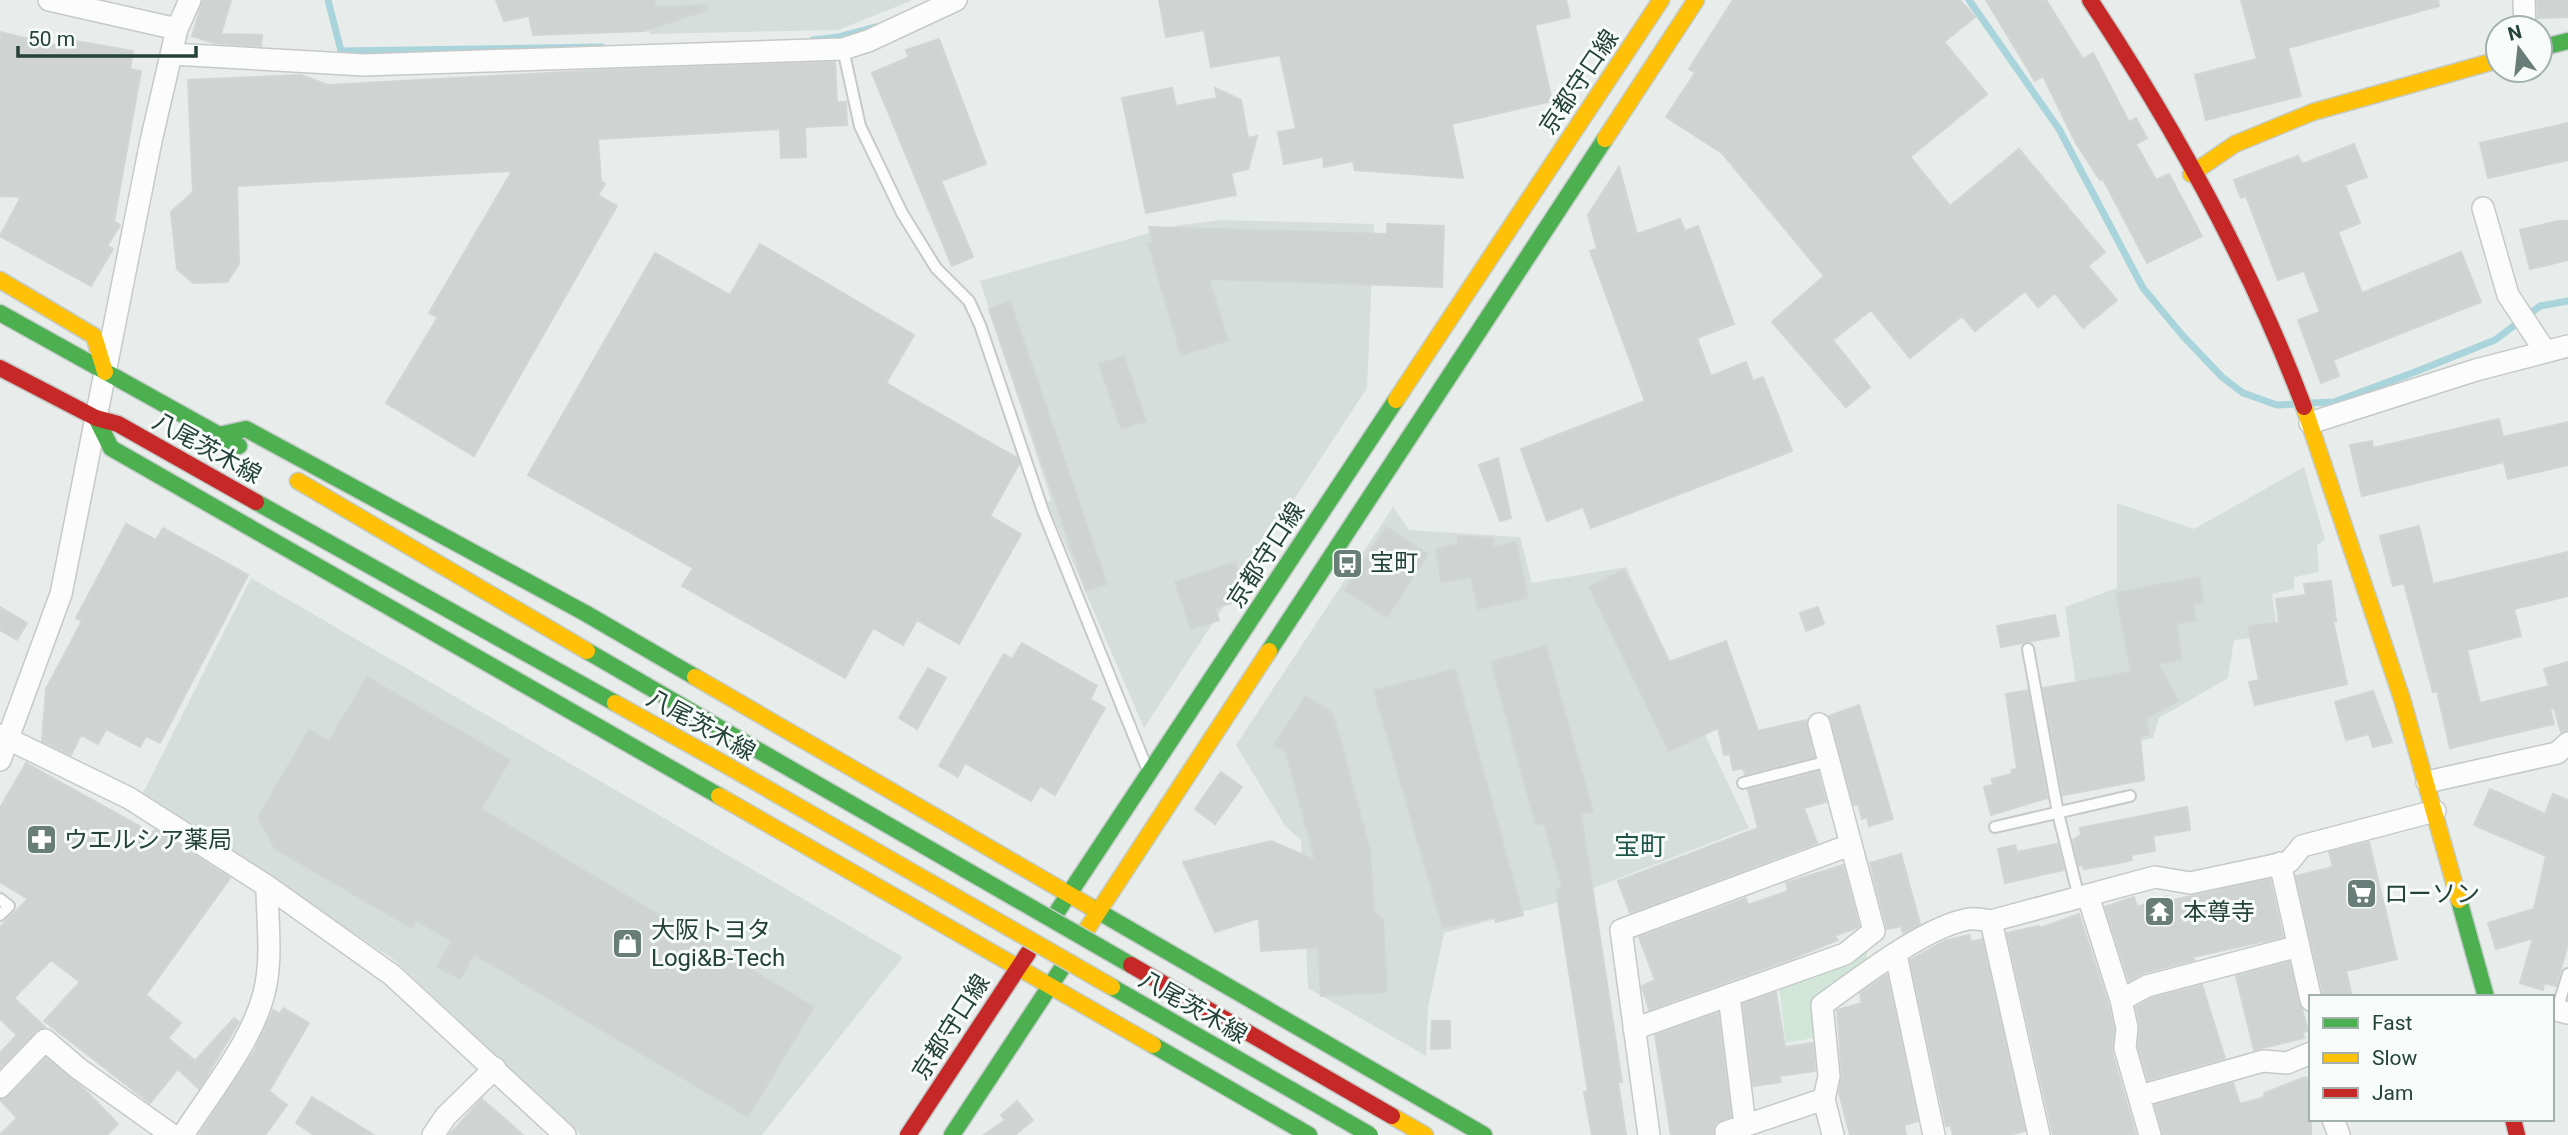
<svg xmlns="http://www.w3.org/2000/svg" width="2568" height="1135" viewBox="0 0 2568 1135" font-family="Roboto,'Noto Sans JP',sans-serif">
<style>
.built{fill:#d6dedb}
.green{fill:#d1e6d8}
.lines{fill:none;stroke-linecap:round;stroke-linejoin:round}
.stream{stroke:#a9d4db;stroke-width:7}
.building{fill:#cfd4d2;stroke:#d1d6d4;stroke-width:2}
.lane-casing{stroke:#c5cac8;stroke-width:14}
.street-casing{stroke:#c5cac8;stroke-width:24}
.fast-casing{stroke:#c3cbc8;stroke-width:19}
.slow-casing{stroke:#c3cbc8;stroke-width:19}
.jam-casing{stroke:#c3cbc8;stroke-width:19}
.lane{stroke:#fcfcfc;stroke-width:10}
.street{stroke:#fcfcfc;stroke-width:21}
.fast{stroke:#4caf50;stroke-width:16}
.slow{stroke:#ffc107;stroke-width:16}
.jam{stroke:#c62828;stroke-width:16}
.fast-bridge-casing{stroke:#c3ccc9;stroke-width:19;stroke-linecap:butt}
.slow-bridge-casing{stroke:#c3ccc9;stroke-width:19;stroke-linecap:butt}
.jam-bridge-casing{stroke:#c3ccc9;stroke-width:19;stroke-linecap:butt}
.fast-bridge{stroke:#4caf50;stroke-width:16}
.slow-bridge{stroke:#ffc107;stroke-width:16}
.jam-bridge{stroke:#c62828;stroke-width:16}
.labels{text-anchor:middle;stroke-width:6;stroke-linejoin:round;paint-order:stroke}
.street-label{font-size:24px;fill:#24423a;stroke:#f7fbf9}
.poi-label{font-size:24px;fill:#24423a;stroke:#f7fbf9;text-anchor:start}
.neighbourhood-label{font-size:26px;fill:#1f5548;stroke:#f7fbf9}
</style>
<rect width="100%" height="100%" fill="#e8edeb"/>
<!-- built -->
<path class="built" d="M637,0H913L838,30L650,34Z
M1220,220L1374,224L1367,388L1144,728L1047,502L1051,500L980,281L1174,226Z
M2304,467L2325,540L2317,545L2319,572L2294,577V589L2272,594L2278,635L2234,640L2228,678L2159,718L2153,738L2085,751L2065,607L2117,588V503L2194,529Z
M1393,507L1409,530L1520,537L1532,583L1626,567L1749,828L1555,903L1444,933L1428,1008L1426,1056L1308,988L1301,840L1285,826L1236,745Z
M251,578L903,957L762,1135H581L393,959L143,793Z"/>
<!-- green -->
<path class="green" d="M1867,946V960L1825,991L1819,1037L1786,1043L1779,986Z"/>
<g class="lines">
<!-- stream -->
<path class="stream" d="M328,0L341,51L602,47
M1969,0L2059,129L2143,288L2183,336L2222,377L2243,393L2277,405L2296,404
M813,40L839,37L876,27
M2312,403L2334,402L2415,372L2495,340L2540,306L2568,301"/>
</g>
<!-- building -->
<path class="building" d="M203,0H231L221,34L262,35L261,46L214,43L192,36Z
M496,0H654L656,7L706,5L707,10L645,31L533,35L529,16L504,21Z
M1159,0H1566L1570,17L1535,25L1552,101L1452,124L1463,178L1355,170L1353,161L1324,167L1323,157L1284,164L1278,132L1296,129L1280,55L1211,67L1204,30L1166,37Z
M1733,0H1960L1975,17L1944,42L1987,94L1910,157L1950,206L2019,149L2105,252L2088,266L2117,300L2083,328L2055,293L2038,307L2025,291L1975,331L1962,316L1910,358L1871,310L1833,340L1870,387L1846,407L1772,322L1824,276L1722,153L1666,117L1695,73L1689,69Z
M1986,0H2046L2083,59L2093,53L2129,122L2136,118L2147,138L2136,144L2156,180L2169,174L2202,236L2147,263L2103,179L2100,180L2076,143L2043,76L2035,81Z
M2241,0H2438L2439,6L2288,48L2301,96L2206,120L2195,75L2257,59Z
M2537,0H2568V17L2538,18Z
M0,32L63,47L64,39L133,51L130,69L141,71L114,221L120,225L107,246L113,249L91,286L0,236L21,197L0,196Z
M939,39L986,164L941,181L973,257L952,266L872,73L909,57L906,50Z
M835,62L837,102H846L847,125L805,127L806,157L781,158L780,129L598,139L601,181L605,184L598,195L617,206L474,456L386,403L438,317L429,313L512,171L237,186L239,264L227,282L193,283L177,269L171,212L193,192L188,80L301,75L328,85L602,70Z
M1172,88L1176,106L1217,98L1215,88L1241,100L1248,138L1257,136L1248,169L1231,173L1236,195L1146,213L1122,98Z
M2568,123V160L2488,178L2480,143Z
M2354,144L2367,177L2345,185L2360,223L2338,232L2362,293L2461,252L2481,302L2333,360L2339,376L2321,383L2298,320L2320,312L2304,271L2278,280L2246,196L2241,198L2234,180L2298,156L2302,164Z
M1619,167L1637,234L1680,219L1685,231L1698,226L1734,324L1697,338L1711,376L1746,362L1753,381L1763,377L1792,451L1591,528L1583,507L1547,521L1521,449L1645,401L1590,251L1597,249L1588,215Z
M2558,221H2568V260L2530,269L2520,230Z
M1387,224L1444,226L1442,287L1209,279L1228,341L1181,355L1148,243L1152,242L1149,227L1387,234Z
M760,244L914,335L886,383L1017,458L1019,464L990,516L1021,534L959,644L917,620L903,645L873,628L845,678L682,586L693,568L528,475L655,253L730,295Z
M1010,301L1107,584L1086,591L989,309Z
M1124,356L1146,421L1121,429L1099,364Z
M2499,419L2503,437L2568,422V465L2508,479L2504,462L2362,496L2350,445L2372,441L2373,448Z
M1498,458L1511,518L1500,521L1479,465Z
M126,524L156,540L163,528L248,575L160,743L146,736L140,747L106,729L98,744L81,735L71,755L42,741L46,689L82,621L76,618Z
M2419,526L2433,584L2568,552V596L2514,609L2521,636L2467,650L2480,703L2549,686L2544,669L2568,662V730L2561,732L2554,708L2550,709L2554,724L2450,748L2437,691L2433,692L2404,583L2393,586L2380,536Z
M1386,527L1428,554L1387,617L1345,590Z
M1458,536L1493,538V547L1516,542L1528,598L1478,609L1471,577L1441,582L1436,549L1458,544Z
M1235,562L1242,582L1226,588L1231,603L1215,608L1219,620L1191,629L1175,582Z
M1624,570L1669,662L1726,641L1758,731L1806,720L1814,757L1745,774L1743,768L1733,770L1730,754L1724,755L1718,728L1669,751L1589,587Z
M2199,577L2204,602L2193,604L2196,620L2176,624L2182,659L2158,664L2178,701L2146,718L2149,734L2140,736L2144,780L2063,795L2043,688L2131,672L2116,593Z
M2331,581L2336,621H2333L2347,684L2255,705L2249,682L2259,680L2248,626L2279,623L2276,599L2306,595L2304,584Z
M0,607L27,623L17,640L0,630Z
M1818,607L1824,624L1806,631L1800,613Z
M2055,615L2059,636L2001,647L1997,626Z
M1022,643L1097,686L1090,699L1105,708L1055,795L1040,786L1031,801L965,763L958,777L939,766L1004,654L1012,659Z
M1546,646L1593,811L1581,814L1622,1082H1618L1626,1135H1592L1584,1092H1588L1556,890L1562,888L1544,823L1536,825L1491,662Z
M928,668L946,678L917,729L899,718Z
M1455,669L1523,915L1496,922L1495,917L1443,928L1374,691Z
M367,677L510,760L481,809L814,1007L748,1117L474,954L460,979L437,967L452,941L416,920L412,928L275,849L258,817L309,730L329,741Z
M2028,690L2047,798L1991,815L1984,787L1993,785L1992,779L2012,774L2011,770L2017,769L2006,694Z
M2373,691L2392,742L2373,747L2369,734L2346,740L2335,702Z
M1306,696L1332,713L1341,742L1370,851L1374,912L1383,919L1387,992L1321,996L1318,947L1261,951L1259,918L1215,932L1183,862L1271,841L1315,860L1286,752L1274,745Z
M1859,705L1893,819L1869,826L1867,817L1862,819L1858,804L1854,805L1829,716Z
M26,763L152,833L155,830L230,878L146,995L181,1023L168,1038L195,1061L234,1018L239,1022L199,1089L178,1069L150,1103L44,1021L80,982L51,960L14,998L45,1027L36,1031L0,1068V1053L17,1035L0,1019V927L28,899L0,882V808Z
M1221,772L1242,787L1215,824L1195,809Z
M1818,772L1826,802L1804,808L1817,843L1630,913L1618,881L1758,828L1748,790Z
M2490,789L2545,814L2553,794L2568,800V944L2556,986L2544,983L2543,990L2520,983L2533,938L2496,949L2488,923L2534,909L2546,856L2474,825Z
M2187,807L2190,830L2153,836L2155,851L2131,855L2132,860L2114,864L2084,869L2083,865L2079,866L2073,840L2081,835L2080,828Z
M2369,842L2397,959L2346,971L2352,997H2324L2296,876L2333,867L2329,852Z
M2057,844L2064,870L2005,883L1998,849L2015,845L2017,852Z
M1901,854L1920,924L1903,933L1901,926L1887,929L1870,863Z
M1843,865L1859,926L1856,928L1834,936L1838,940L1793,958L1649,1010L1642,986L1655,980L1639,937L1746,898L1748,905L1788,891L1786,883Z
M2270,879L2283,937L2193,957L2194,960L2143,973L2129,981L2105,907L2134,897L2137,907L2167,896L2169,901Z
M2079,914L2108,1003L2114,1029L2112,1052L2136,1135H2053L2007,933L2039,926L2040,928Z
M1969,935L1971,942L1982,939L2025,1131L2010,1135H1953L1950,1125L1946,1126L1910,960L1945,941Z
M2289,962L2308,1031L2303,1032L2304,1038L2254,1050L2236,976Z
M1887,975L1918,1121L1904,1125L1906,1135H1850L1839,1093L1842,1075L1837,1010L1862,1003L1860,993Z
M2202,985L2225,1058L2148,1080L2138,1047L2140,1026L2136,1007L2152,998Z
M1776,992L1785,1047L1813,1043L1815,1071L1779,1076L1781,1082L1753,1086L1743,1004Z
M283,1008L309,1023L269,1091L287,1105L265,1135H199L255,1050L273,1010L280,1014Z
M1718,1013L1731,1117L1716,1124L1713,1135H1671L1655,1035Z
M1432,1021H1450V1048L1431,1049Z
M46,1058L85,1090L118,1124L107,1135H0L17,1118L0,1100L9,1096Z
M2306,1077L2311,1088V1135H2163L2155,1105L2233,1083L2240,1104L2265,1097L2264,1093Z
M312,1097L374,1135H314L296,1123Z
M482,1099L523,1135H449Z
M1017,1101L1033,1120L1015,1135H984L1005,1120L1001,1115Z"/>
<g class="lines">
<defs>
<path id="lane" d="M843,49L860,126L902,213L936,268L969,301L980,325L1043,511L1146,766
M2028,649L2058,813L2079,898
M1743,783L1829,761
M1995,827L2130,796
M0,899L9,906L0,915
M2557,1010L2568,974"/>
<path id="street" d="M49,0L177,29
M2524,0L2525,28
M172,54L364,65L843,49L868,41L956,0
M2483,208L2508,295L2545,351
M2310,423L2476,370L2568,346
M0,735L129,798L267,886L392,975L565,1135
M0,760L61,594L151,141L177,29L190,0
M2427,782L2557,753L2568,743
M2280,863L2311,1000
M2088,896L2121,1000L2127,1028L2125,1048L2150,1135
M1991,921L2039,1135
M1896,955L1934,1135
M1729,996L1745,1125
M2121,1000L2147,986L2299,946
M2552,1009L2568,1013
M1634,1029L1845,954L1874,931L1819,724
M0,1087L45,1040L79,1069L172,1135
M2140,1096L2263,1061L2287,1063L2311,1053
M2333,1119L2339,1135
M183,1135C211,1091 257,1036 266,984C272,953 267,917 267,886
M433,1135L446,1116L495,1068
M1649,1135L1621,930L1850,845
M1726,1135V1132L1824,1099
M1833,1135L1824,1099L1829,1076L1822,1005C1858,979 1926,926 1969,919C1976,918 1985,920 1991,921L2155,877L2190,883L2289,862L2302,846L2435,811"/>
<path id="fast" d="M2540,48L2568,41
M0,313L239,446
M96,418L111,448L719,796
M219,435L246,429L585,613L695,677
M256,502L615,703
M587,651L735,737
M1269,651L1605,139
M2459,900L2486,997
M1089,906L1484,1135
M1057,912L1396,400
M1153,1045L1309,1135
M952,1135L1062,968"/>
<path id="slow" d="M1605,139L1696,0
M2191,174L2235,144L2313,112L2498,60
M0,280L94,336L105,372
M1396,400L1661,0
M2304,407L2402,699L2459,900
M298,481L587,651
M695,677L1089,906
M615,703L719,761
M719,796L1153,1045
M1087,929L1269,651
M1392,1116L1425,1135"/>
<path id="jam" d="M2090,0C2174,127 2250,264 2304,407
M0,368L96,418L118,424L256,502
M2513,1119L2517,1135
M908,1135L1028,953"/>
</defs>
<!-- lane casing -->
<use href="#lane" class="lane-casing"/>
<!-- street casing -->
<use href="#street" class="street-casing"/>
<!-- fast casing -->
<use href="#fast" class="fast-casing"/>
<!-- slow casing -->
<use href="#slow" class="slow-casing"/>
<!-- jam casing -->
<use href="#jam" class="jam-casing"/>
<!-- lane -->
<use href="#lane" class="lane"/>
<!-- street -->
<use href="#street" class="street"/>
<!-- fast -->
<use href="#fast" class="fast"/>
<!-- slow -->
<use href="#slow" class="slow"/>
<!-- jam -->
<use href="#jam" class="jam"/>
<defs>
<path id="fast-bridge" d="M735,737L1131,965
M1112,987L1370,1135"/>
<path id="slow-bridge" d="M719,761L1112,987"/>
<path id="jam-bridge" d="M1131,965L1392,1116"/>
</defs>
<!-- fast-bridge casing -->
<use href="#fast-bridge" class="fast-bridge-casing"/>
<!-- slow-bridge casing -->
<use href="#slow-bridge" class="slow-bridge-casing"/>
<!-- jam-bridge casing -->
<use href="#jam-bridge" class="jam-bridge-casing"/>
<!-- fast-bridge -->
<use href="#fast-bridge" class="fast-bridge"/>
<!-- slow-bridge -->
<use href="#slow-bridge" class="slow-bridge"/>
<!-- jam-bridge -->
<use href="#jam-bridge" class="jam-bridge"/>
</g>
<!-- icons -->
<defs>
<symbol id="bus-square" viewBox="-11 -11 22 22"><rect x="-9" y="-9" width="18" height="18" rx="4" fill="#697e78" stroke="#f7fbf9"/><path d="M-5-6H5V4H4V6H2V4H-2V6H-4V4H-5ZM-3.5-4V0h7V-4ZM-3.5 1.2v1.5H-2V1.2ZM2 1.2v1.5H3.5V1.2Z" fill="#fff"/></symbol>
<symbol id="pharmacy-square" viewBox="-11 -11 22 22"><rect x="-9" y="-9" width="18" height="18" rx="4" fill="#697e78" stroke="#f7fbf9"/><path d="M-2-6h4v4h4v4h-4v4h-4v-4h-4v-4h4Z" fill="#fff"/></symbol>
<symbol id="supermarket-square" viewBox="-11 -11 22 22"><rect x="-9" y="-9" width="18" height="18" rx="4" fill="#697e78" stroke="#f7fbf9"/><path d="M-6-5.5h2.5l.6 2H6L4.5 2H-2.5L-4.4-4H-6ZM-1.5 3.2a1.3 1.3 0 1 0 .1 0ZM3 3.2a1.3 1.3 0 1 0 .1 0Z" fill="#fff"/></symbol>
<symbol id="temple-square" viewBox="-11 -11 22 22"><rect x="-9" y="-9" width="18" height="18" rx="4" fill="#697e78" stroke="#f7fbf9"/><path d="M0-6L5-2H3V0L6.5 2.5H4V6H1.5V3h-3V6H-4V2.5H-6.5L-3 0V-2H-5Z" fill="#fff"/></symbol>
<symbol id="shop-square" viewBox="-11 -11 22 22"><rect x="-9" y="-9" width="18" height="18" rx="4" fill="#697e78" stroke="#f7fbf9"/><path d="M-5-2.5h2.3a2.7 3.5 0 0 1 5.4 0H5L5.5 6h-11ZM-1.5-2.5h3a1.5 2.3 0 0 0-3 0Z" fill="#fff"/></symbol>
</defs>
<g fill-rule="evenodd">
<use href="#bus-square" x="1330" y="546" width="35" height="35"/>
<use href="#pharmacy-square" x="24" y="822" width="35" height="35"/>
<use href="#supermarket-square" x="2344" y="876" width="35" height="35"/>
<use href="#temple-square" x="2142" y="894" width="35" height="35"/>
<use href="#shop-square" x="610" y="926" width="35" height="35"/>
</g>
<g class="labels">
<!-- street labels -->
<g class="street-label">
<text transform="translate(1579 82) rotate(-56)" y="8">京都守口線</text>
<text transform="translate(207 448) rotate(29)" y="8">八尾茨木線</text>
<text transform="translate(1266 555) rotate(-57)" y="8">京都守口線</text>
<text transform="translate(701 725) rotate(29)" y="8">八尾茨木線</text>
<text transform="translate(1193 1007) rotate(30)" y="8">八尾茨木線</text>
<text transform="translate(951 1027) rotate(-57)" y="8">京都守口線</text>
</g>
<!-- poi labels -->
<g class="poi-label">
<text x="1370" y="571">宝町</text>
<text x="64" y="848">ウエルシア薬局</text>
<text x="2384" y="902">ローソン</text>
<text x="2183" y="920">本尊寺</text>
<text x="651" y="938">大阪トヨタ<tspan x="651" dy="28">Logi&amp;B-Tech</tspan></text>
</g>
<!-- neighbourhood labels -->
<g class="neighbourhood-label">
<text x="1640" y="855">宝町</text>
</g>
</g>
<!-- legend -->
<rect x="2309" y="995" width="245" height="126" fill="#f7fbf9" stroke="#a3b1ad" stroke-width="2"/>
<rect x="2323" y="1018" width="35" height="10" fill="#4caf50" stroke="#a3b1ad" stroke-width="2"/>
<text x="2372" y="1030" font-size="21" fill="#24423a">Fast</text>
<rect x="2323" y="1053" width="35" height="10" fill="#ffc107" stroke="#a3b1ad" stroke-width="2"/>
<text x="2372" y="1065" font-size="21" fill="#24423a">Slow</text>
<rect x="2323" y="1088" width="35" height="10" fill="#c62828" stroke="#a3b1ad" stroke-width="2"/>
<text x="2372" y="1100" font-size="21" fill="#24423a">Jam</text>
<!-- north arrow -->
<g transform="translate(2519 49) rotate(345)"><circle r="33" fill="#f7fbf9" stroke="#a3b1ad" stroke-width="2"/>
<path d="M0-5L12 26L0 18L-12 26Z" fill="#697e78"/>
<text y="-10" font-size="19" font-weight="bold" text-anchor="middle" fill="#24423a">N</text>
</g>
<!-- scale -->
<path d="M18 46v10h178v-10" fill="none" stroke="#24423a" stroke-width="3.5"/>
<text x="28" y="46" font-size="21" fill="#24423a" stroke="#f7fbf9" stroke-width="5" paint-order="stroke">50 m</text>
</svg>
